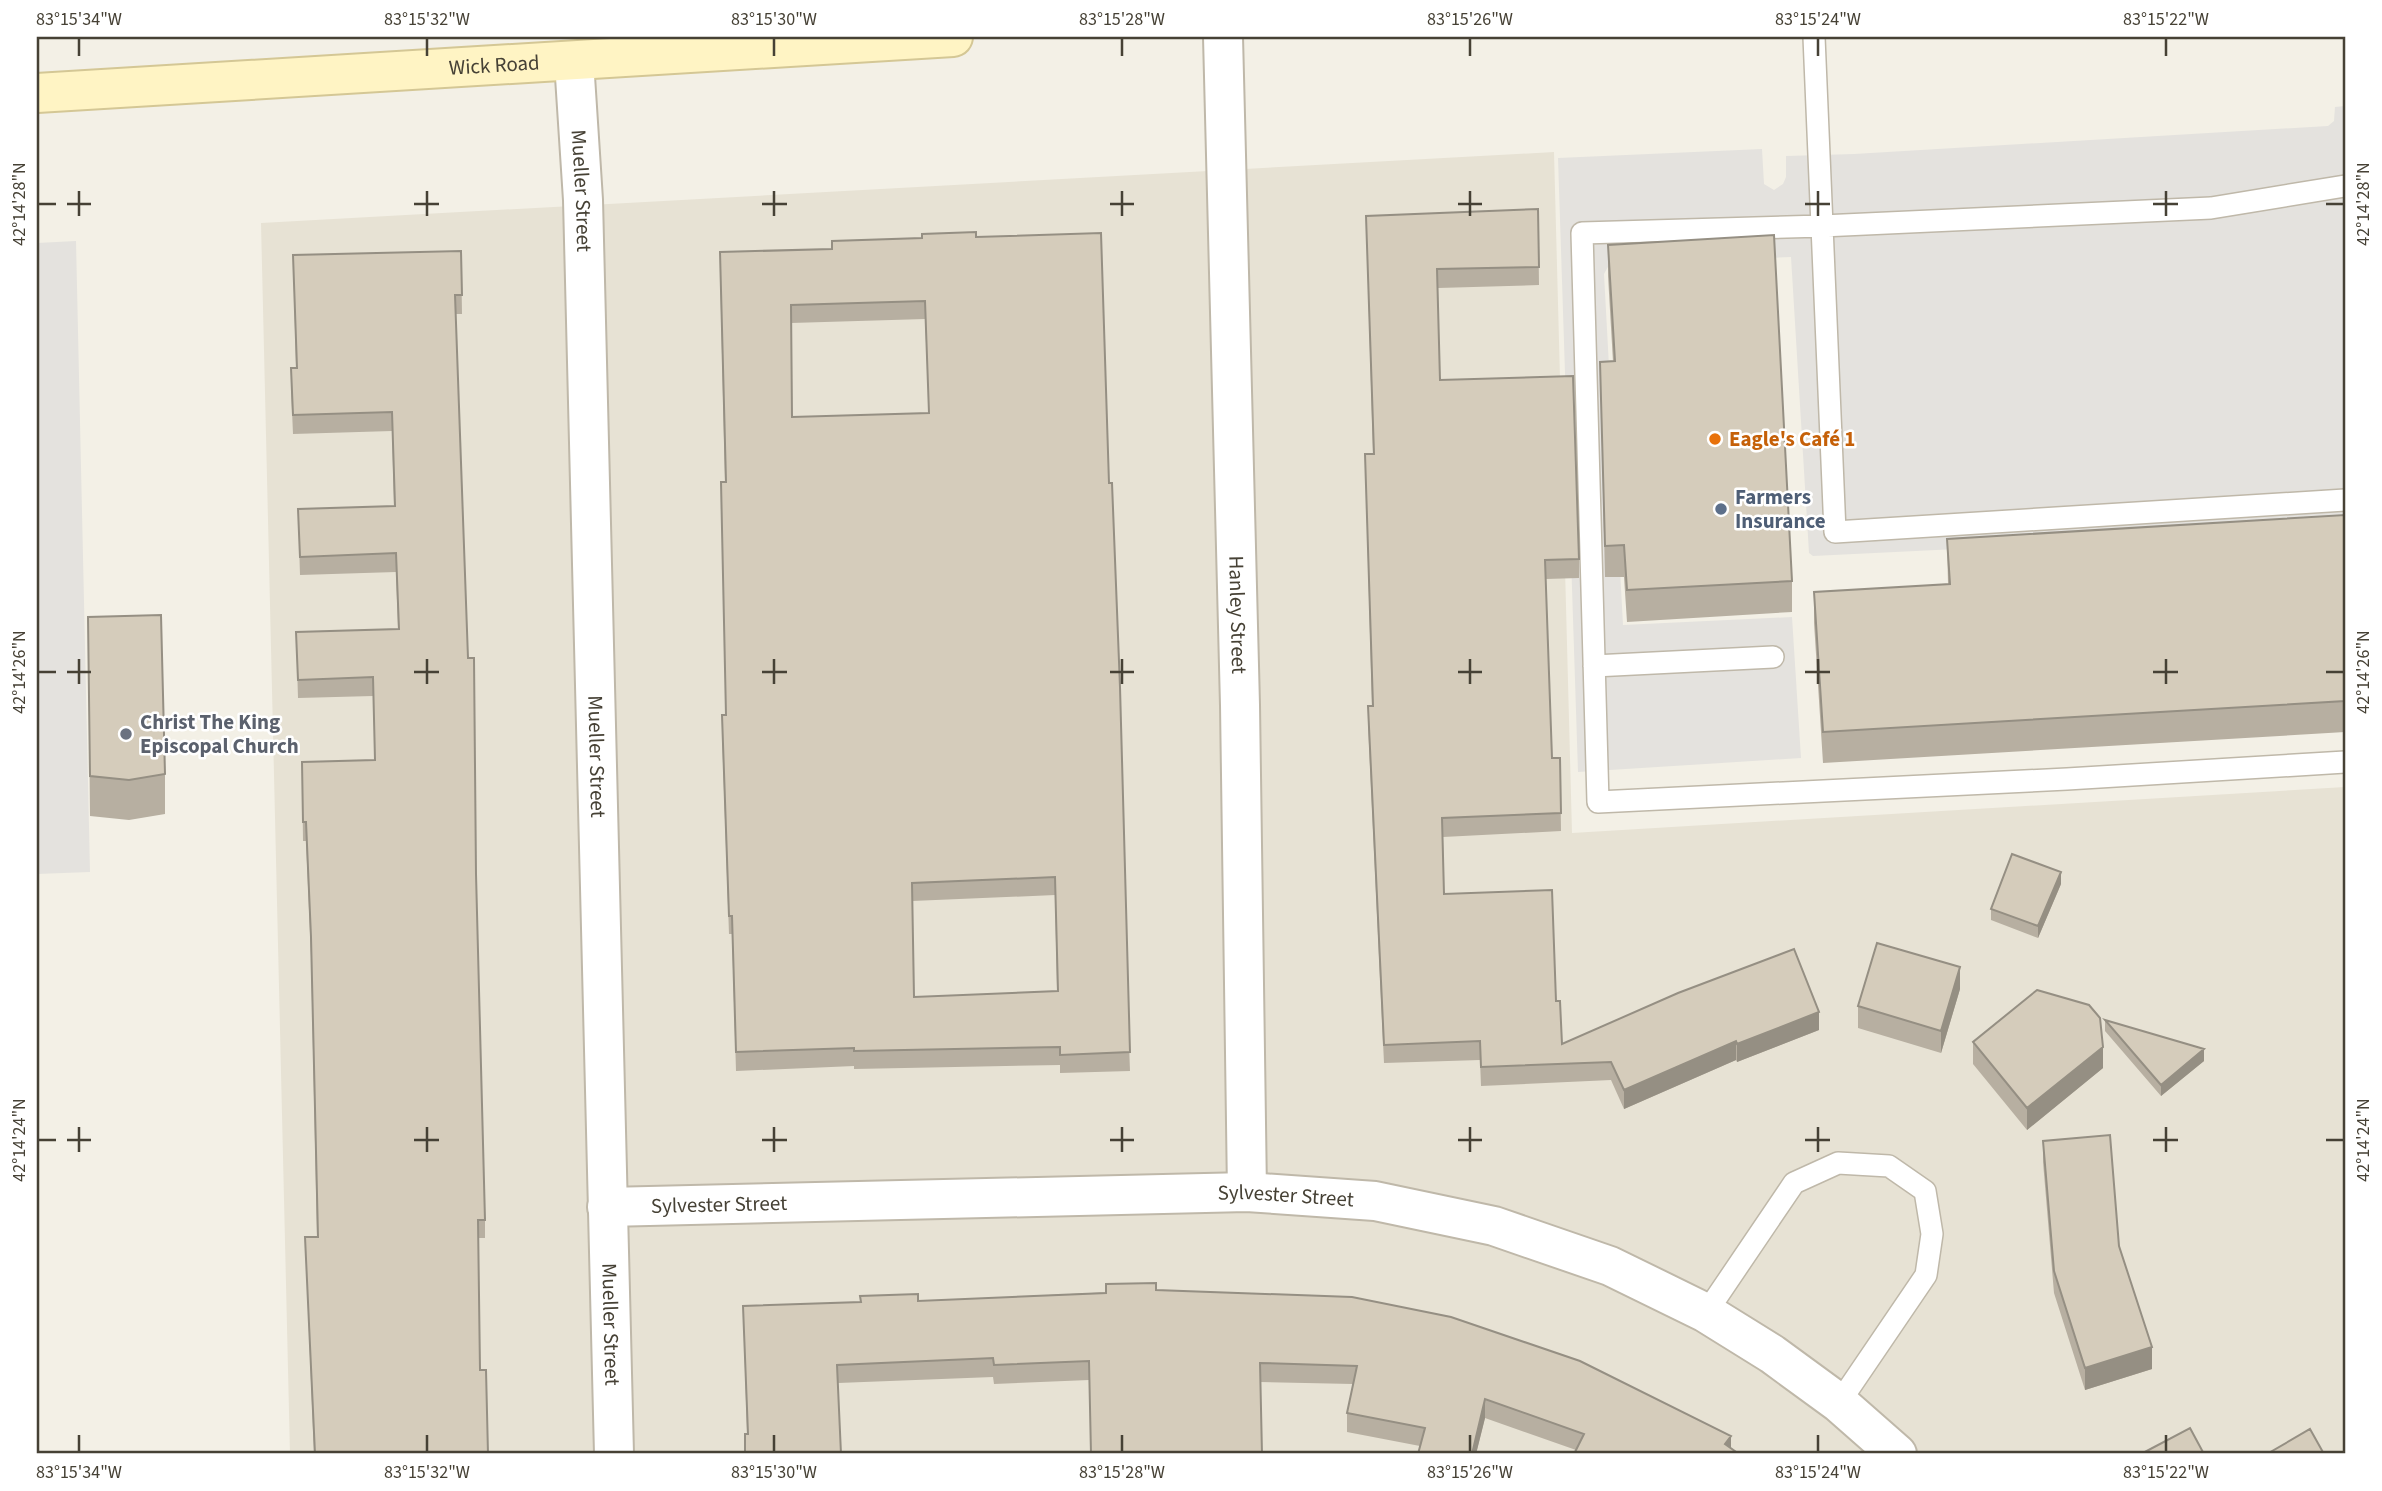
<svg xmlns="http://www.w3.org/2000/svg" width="2382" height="1491" viewBox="0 0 2382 1491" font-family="'Source Sans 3',sans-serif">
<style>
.residential{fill:#e7e2d4}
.parking{fill:#e4e2de}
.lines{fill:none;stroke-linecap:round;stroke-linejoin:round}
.lane-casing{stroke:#bfb8a9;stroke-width:24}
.street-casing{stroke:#bfb8a9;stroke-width:42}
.secondary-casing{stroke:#d4c795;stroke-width:42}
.lane{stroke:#fff;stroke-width:21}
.street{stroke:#fff;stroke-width:38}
.secondary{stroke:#fff4c4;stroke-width:38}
.wall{fill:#b7afa1;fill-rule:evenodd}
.shaded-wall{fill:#958f83}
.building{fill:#d5ccbb;stroke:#958f83;stroke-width:2;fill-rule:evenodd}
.ticks{fill:none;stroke:#464135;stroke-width:2.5}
.food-dot{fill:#e8710a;stroke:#fff;stroke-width:2.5}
.service-dot{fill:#5c6f8a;stroke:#fff;stroke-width:2.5}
.worship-dot{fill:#6b7280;stroke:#fff;stroke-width:2.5}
.labels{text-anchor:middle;stroke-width:5;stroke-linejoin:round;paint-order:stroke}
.street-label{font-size:21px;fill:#464135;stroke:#fff}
.food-label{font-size:21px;font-weight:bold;fill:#c56008;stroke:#fff;text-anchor:start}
.service-label{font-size:21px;font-weight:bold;fill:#4e5e75;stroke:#fff;text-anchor:start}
.worship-label{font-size:21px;font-weight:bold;fill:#5b616d;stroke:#fff;text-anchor:start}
.neatline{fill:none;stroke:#464135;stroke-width:2.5}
.ticks-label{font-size:18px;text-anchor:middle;fill:#464135}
</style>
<rect width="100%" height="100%" fill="#f3f0e6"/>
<!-- residential -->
<path class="residential" d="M1554,152L1572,833L2345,787V1454H290L261,223Z"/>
<!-- parking -->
<path class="parking" d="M2345,106V530L1813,556L1809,553L1791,257L1609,265L1604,274L1623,625L1792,617L1801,758L1578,772L1558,158L1762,149L1764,184L1774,190L1783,184L1786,177V156L1854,154L2328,126L2334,121L2335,107Z
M76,241L90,872L37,874V243Z"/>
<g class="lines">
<defs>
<path id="lane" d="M1814,37L1822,226L1582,233L1598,802L2067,779L2345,762
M2345,186L2211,208L1822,226L1835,532L2345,500
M1594,666L1773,657
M1706,1313L1794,1183L1838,1163L1889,1166L1925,1191L1932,1234L1926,1275L1839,1403"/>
<g id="street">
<path id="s1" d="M1223,37L1240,705L1247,1192"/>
<path id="s2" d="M574,61L583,200L614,1454"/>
<path id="s3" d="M607,1207L1247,1192L1375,1201L1494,1226L1610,1266L1706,1313L1772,1354L1839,1403L1897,1454"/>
</g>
<g id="secondary">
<path id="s4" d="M37,93L953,37"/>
</g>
</defs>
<!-- lane casing -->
<use href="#lane" class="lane-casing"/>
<!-- street casing -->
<use href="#street" class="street-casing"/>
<!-- secondary casing -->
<use href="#secondary" class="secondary-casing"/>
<!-- lane -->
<use href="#lane" class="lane"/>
<!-- street -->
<use href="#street" class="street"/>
<!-- secondary -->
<use href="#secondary" class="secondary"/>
</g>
<!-- wall -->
<path class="wall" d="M1538,209L1539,285L1438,288L1440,380L1579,559V578L1546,579L1552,758H1560L1561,831L1443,837L1444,894L1556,1001L1562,1044L1819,1030L1737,1062L1736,1060L1624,1109L1611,1080L1481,1086L1480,1060L1384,1063L1368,724V706H1372L1365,454H1373L1366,216Z
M976,237L1109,483L1130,1071L1060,1073V1065L854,1069V1066L736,1071L732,934H729L722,734V715H726L725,482L720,270L832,249ZM925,319L929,413L792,417L791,323ZM1055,895L1057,991L914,997L912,901Z
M1608,245L1792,581V612L1627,622L1624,577H1605L1600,362H1613L1608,276Z
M461,251L462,314H455L476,874L485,1220V1238H478L480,1370L488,1454H314L305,1237H317L311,956L306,841H303L302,762L375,760L373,696L298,698L296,632L398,629L396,572L300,575L298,509L394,506L392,431L293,434L291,387L296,368L293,255Z
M2345,515V732L1823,763L1814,623V592L1948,584L1947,539Z
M88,617L165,774V814L129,820L90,816Z
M2061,884L2038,938L1991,920V909Z
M1960,989L1941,1053L1858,1028V1006Z
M2105,1020L2204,1061L2161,1096L2105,1031Z
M1973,1042L2103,1068L2027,1130L1973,1064Z
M2043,1141L2119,1246L2152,1369L2085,1390L2054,1293L2043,1162Z
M1156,1290L1731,1436L1576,1450L1485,1418L1476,1454H1418L1420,1446L1347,1432V1413L1353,1384L1260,1382L1089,1380L994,1384L993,1377L838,1383L841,1454H745V1434H747L743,1306L918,1301Z"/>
<!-- shaded-wall -->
<path class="shaded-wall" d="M2061,872V884L2038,938V926Z
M1960,967V989L1941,1053V1031Z
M1819,1012V1030L1737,1062V1044Z
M1736,1041V1060L1624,1109V1090Z
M2103,1047V1068L2027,1130V1108Z
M2204,1049V1061L2161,1096V1085Z
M2152,1347V1369L2085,1390V1368Z
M1485,1399V1418L1476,1454H1472Z
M1731,1436V1454L1725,1444Z"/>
<!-- building -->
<path class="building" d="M1538,209L1539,267L1437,269L1440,380L1573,376L1579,559L1545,560L1552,758H1560L1561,813L1442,818L1444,894L1552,890L1556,1001H1560L1562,1044L1678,993L1794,949L1819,1012L1737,1044L1736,1041L1624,1090L1611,1062L1481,1067L1480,1041L1384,1045L1368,706H1373L1365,454H1374L1366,216Z
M976,232V237L1101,233L1109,483H1112L1120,687L1130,1052L1060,1055V1047L854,1051V1048L736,1052L732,916H729L722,715H726L721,482H726L720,252L832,249V241L922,238V234ZM925,301L929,413L792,417L791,305ZM1055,877L1058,991L914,997L912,883Z
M1774,235L1792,581L1627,590L1624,545L1605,546L1600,362L1615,361L1608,245Z
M461,251L462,295H455L468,658H474L476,874L485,1220H478L480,1370H486L488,1454H315L305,1237H318L311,937L306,822H303L302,762L375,760L373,677L298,680L296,632L399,629L396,553L300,557L298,509L395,506L392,412L293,415L291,368H297L293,255Z
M2345,515V701L1823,732L1814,592L1950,584L1947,539Z
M161,615L165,774L129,780L90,776L88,617Z
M2012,854L2061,872L2038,926L1991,909Z
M1877,943L1960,967L1941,1031L1858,1006Z
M2037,990L2089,1005L2100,1018L2103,1047L2027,1108L1973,1042Z
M2105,1020L2204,1049L2161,1085Z
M2110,1135L2119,1246L2152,1347L2085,1368L2054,1271L2043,1141Z
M1156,1283V1290L1352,1297L1451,1317L1580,1361L1731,1436L1725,1444L1739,1454H1574L1584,1434L1485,1399L1472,1454H1418L1425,1428L1347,1413L1357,1366L1260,1363L1262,1454H1091L1089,1361L994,1365L993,1358L837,1365L841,1454H745V1434H748L743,1306L861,1302L860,1296L918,1294V1301L1106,1293V1284Z
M2190,1428L2204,1454H2141Z
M2310,1429L2324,1454H2267Z"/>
<!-- ticks -->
<path class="ticks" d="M79,38V56M427,38V56M774,38V56M1122,38V56M1470,38V56M1818,38V56M2166,38V56M79,191V216M427,191V216M774,191V216M1122,191V216M1470,191V216M1818,191V216M2166,191V216M38,204H56M67,204H91M414,204H439M762,204H787M1110,204H1134M1458,204H1482M1805,204H1830M2153,204H2178M2326,204H2344M79,659V684M427,659V684M774,659V684M1122,659V684M1470,659V684M1818,659V684M2166,659V684M38,672H56M67,672H91M414,672H439M762,672H787M1110,672H1134M1458,672H1482M1805,672H1830M2153,672H2178M2326,672H2344M79,1127V1152M427,1127V1152M774,1127V1152M1122,1127V1152M1470,1127V1152M1818,1127V1152M2166,1127V1152M38,1140H56M67,1140H91M414,1140H439M762,1140H787M1110,1140H1134M1458,1140H1482M1805,1140H1830M2153,1140H2178M2326,1140H2344M79,1435V1452M427,1435V1452M774,1435V1452M1122,1435V1452M1470,1435V1452M1818,1435V1452M2166,1435V1452"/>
<!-- markers -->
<circle class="food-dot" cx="1715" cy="439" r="7"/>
<circle class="service-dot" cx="1721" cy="509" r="7"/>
<circle class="worship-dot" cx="126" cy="734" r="7"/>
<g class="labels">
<!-- street labels -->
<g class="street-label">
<text dy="7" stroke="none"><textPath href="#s4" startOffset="458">Wick Road</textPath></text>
<text dy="7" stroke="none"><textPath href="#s2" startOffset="130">Mueller Street</textPath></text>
<text dy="7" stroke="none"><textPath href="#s1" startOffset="578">Hanley Street</textPath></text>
<text dy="7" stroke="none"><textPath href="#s2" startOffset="696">Mueller Street</textPath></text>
<text dy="7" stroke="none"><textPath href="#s3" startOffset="679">Sylvester Street</textPath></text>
<text dy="7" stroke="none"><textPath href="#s3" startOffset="112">Sylvester Street</textPath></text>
<text dy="7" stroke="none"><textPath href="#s2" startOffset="1264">Mueller Street</textPath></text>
</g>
<!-- food labels -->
<g class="food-label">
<text x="1729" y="446">Eagle's Café 1</text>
</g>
<!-- service labels -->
<g class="service-label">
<text x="1735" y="504">Farmers<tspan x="1735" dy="24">Insurance</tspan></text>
</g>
<!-- worship labels -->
<g class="worship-label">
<text x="140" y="729">Christ The King<tspan x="140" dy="24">Episcopal Church</tspan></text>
</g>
</g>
<!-- border -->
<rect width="2382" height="1491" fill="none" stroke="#ffffff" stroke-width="77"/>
<rect x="38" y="38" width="2306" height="1414" class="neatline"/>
<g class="ticks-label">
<text x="79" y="25">83°15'34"W</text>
<text x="427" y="25">83°15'32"W</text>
<text x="774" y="25">83°15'30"W</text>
<text x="1122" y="25">83°15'28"W</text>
<text x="1470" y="25">83°15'26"W</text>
<text x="1818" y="25">83°15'24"W</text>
<text x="2166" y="25">83°15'22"W</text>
<text transform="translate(19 204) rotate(-90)" y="6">42°14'28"N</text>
<text transform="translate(2363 204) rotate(-90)" y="6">42°14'28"N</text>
<text transform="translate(19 672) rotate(-90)" y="6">42°14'26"N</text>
<text transform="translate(2363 672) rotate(-90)" y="6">42°14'26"N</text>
<text transform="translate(19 1140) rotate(-90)" y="6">42°14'24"N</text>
<text transform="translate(2363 1140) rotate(-90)" y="6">42°14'24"N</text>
<text x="79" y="1478">83°15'34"W</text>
<text x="427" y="1478">83°15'32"W</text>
<text x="774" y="1478">83°15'30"W</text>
<text x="1122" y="1478">83°15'28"W</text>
<text x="1470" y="1478">83°15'26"W</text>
<text x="1818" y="1478">83°15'24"W</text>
<text x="2166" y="1478">83°15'22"W</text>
</g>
</svg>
